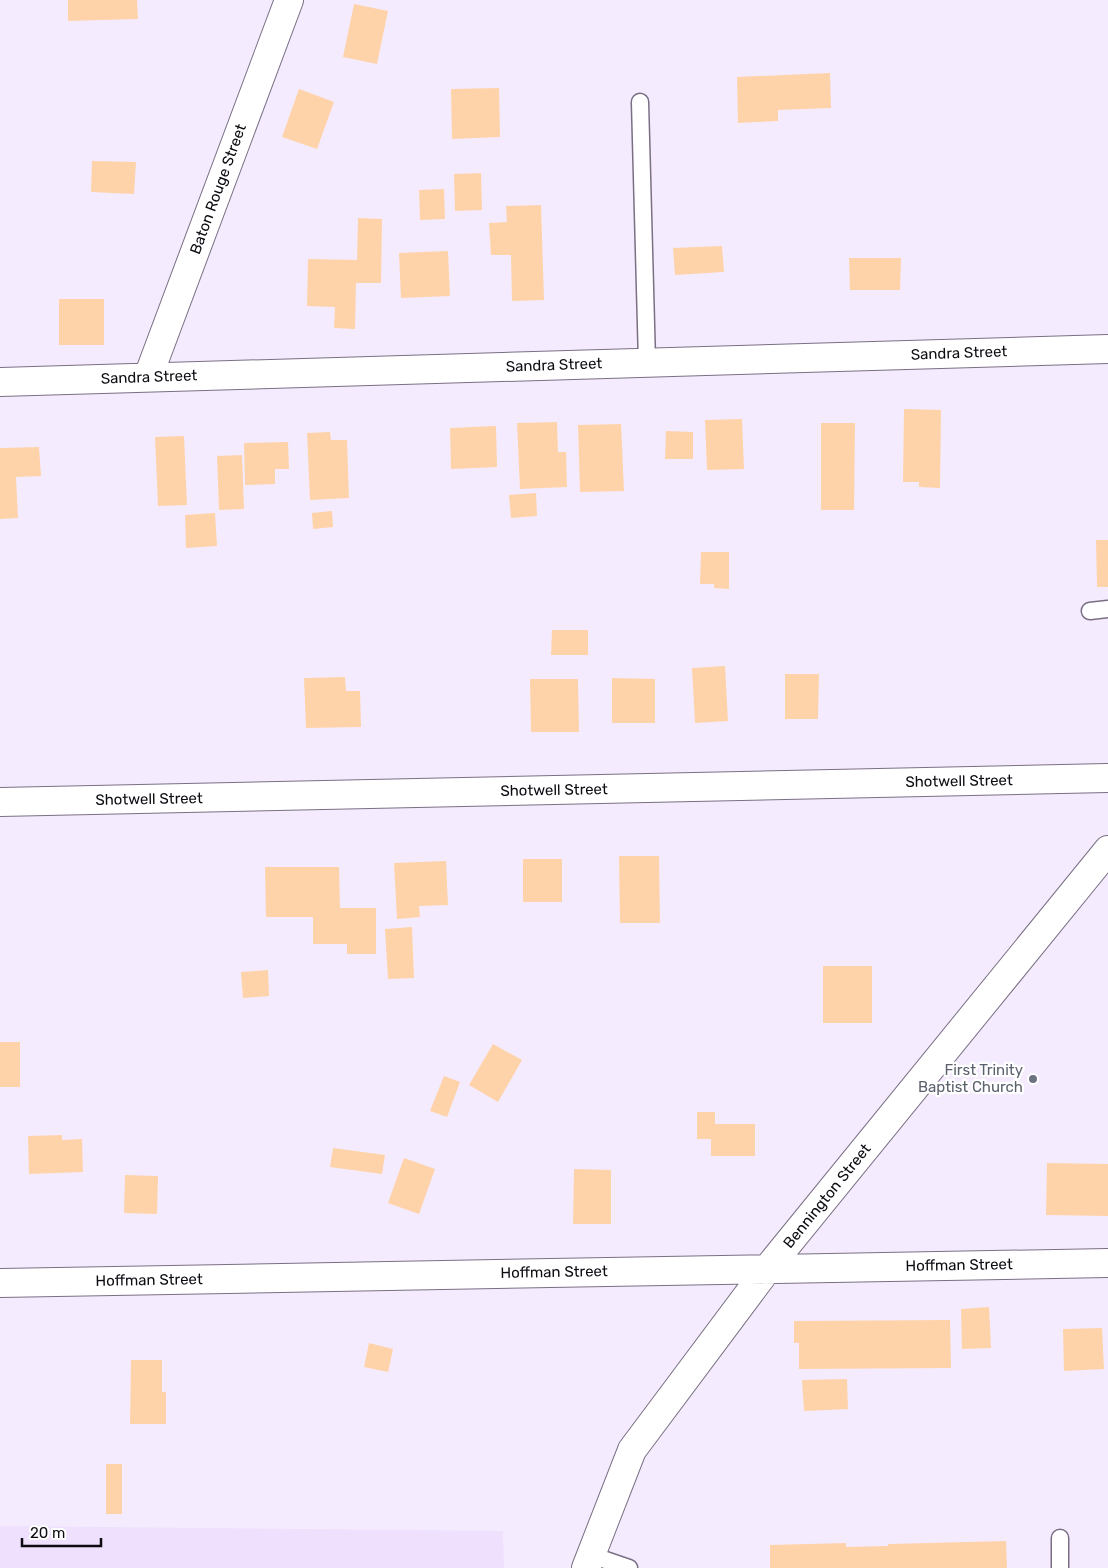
<svg xmlns="http://www.w3.org/2000/svg" width="1108" height="1568" viewBox="0 0 1108 1568" font-family="Rubik,sans-serif">
<style>
.built{fill:#efe0fd}
.building{fill:#fed3a9}
.lines{fill:none;stroke-linecap:round;stroke-linejoin:round}
.lane-casing{stroke:#7a6f84;stroke-width:19}
.street-casing{stroke:#7a6f84;stroke-width:30}
.lane{stroke:#fff;stroke-width:16}
.street{stroke:#fff;stroke-width:28}
.worship-dot{fill:#6b7280;stroke:#fff;stroke-width:2}
.labels{text-anchor:middle;stroke-width:4.5;stroke-linejoin:round;paint-order:stroke}
.street-label{font-size:15px;fill:#0e0b12;stroke:#fff}
.worship-label{font-size:15px;fill:#5b616d;stroke:#fff;text-anchor:end}
</style>
<rect width="100%" height="100%" fill="#f5ebfe"/>
<!-- built -->
<path class="built" d="M0,1526L503,1531L504,1568H0Z"/>
<!-- building -->
<path class="building" d="M68,0H137L138,19L68,21Z
M354,4L388,11L377,64L343,57Z
M830,73L831,108L778,110V121L738,123L737,77Z
M499,88L500,137L452,139L451,89Z
M299,89L334,102L317,149L282,137Z
M92,161L136,162L134,194L91,192Z
M481,173L482,210L455,211L454,174Z
M444,189L445,219L420,220L419,190Z
M541,205L544,300L512,301L511,255H491L489,223L507,222L506,206Z
M358,218L382,219L381,283H356L355,329L334,328L335,307L307,306L308,259L357,260Z
M722,246L724,272L675,275L673,248Z
M448,251L450,296L401,298L399,253Z
M849,258H901L900,290H850Z
M59,299H104V345H59Z
M904,409L941,410L940,488L919,487V482H903Z
M742,419L744,469L707,470L705,420Z
M557,422L558,452H566L567,487L520,489L517,423Z
M821,423H855L854,510H821Z
M621,424L624,491L580,492L578,425Z
M496,426L497,467L451,469L450,428Z
M666,431L693,432V459H665Z
M330,432L331,440H347L349,498L310,500L307,433Z
M184,436L187,505L158,506L155,437Z
M288,442L289,469H275V484L245,485L244,443Z
M39,447L41,476L16,477L18,518L0,519V448Z
M242,455L244,509L219,510L217,456Z
M536,493L537,516L511,518L509,495Z
M332,511L333,527L313,529L312,513Z
M215,513L217,546L186,548L185,515Z
M1096,540H1108V587H1097Z
M701,552H729V589L714,588V584H700Z
M552,630H588V655H551Z
M725,666L728,721L695,723L692,668Z
M785,674H819L818,719H785Z
M345,677L346,691H360L361,727L306,728L304,678Z
M612,678L655,679V723H612Z
M530,679H578L579,732H531Z
M619,856H659L660,923H620Z
M523,859H562V902H523Z
M446,861L448,905L419,906L420,917L397,919L394,863Z
M265,867H339L340,908H376V954H347V944H313V917H266Z
M412,927L414,978L388,979L385,929Z
M823,966H872V1023H823Z
M268,970L269,996L243,998L241,972Z
M0,1042H20V1087H0Z
M493,1044L522,1060L498,1102L469,1085Z
M444,1076L460,1082L447,1117L430,1111Z
M697,1112H715V1124H755V1156H711V1139H697Z
M62,1135V1140L82,1139L83,1172L29,1174L28,1136Z
M333,1148L385,1155L382,1174L330,1167Z
M404,1158L435,1169L419,1214L388,1203Z
M1047,1163L1108,1164V1216L1046,1215Z
M574,1169L611,1170V1224H573Z
M125,1175L158,1176L157,1214L124,1213Z
M989,1307L991,1348L962,1349L961,1309Z
M950,1320L951,1368L799,1369V1343H794V1321Z
M1102,1328L1104,1369L1064,1371L1063,1329Z
M369,1343L393,1349L388,1372L364,1367Z
M131,1360H162V1392H166V1424H130Z
M847,1379L848,1409L804,1411L802,1380Z
M106,1464H122V1514H106Z
M1006,1541L1007,1568H770V1545L846,1543V1547L888,1546V1544Z"/>
<g class="lines">
<defs>
<path id="lane" d="M640,102L647,362
M1090,611L1108,609
M1060,1538V1568
M591,1555L629,1568"/>
<path id="street" d="M148,377L289,0
M0,382L1108,349
M0,802L1108,778
M0,1283L1108,1263
M586,1568L632,1450L768,1268L1108,850"/>
</defs>
<!-- lane casing -->
<use href="#lane" class="lane-casing"/>
<!-- street casing -->
<use href="#street" class="street-casing"/>
<!-- lane -->
<use href="#lane" class="lane"/>
<!-- street -->
<use href="#street" class="street"/>
</g>
<!-- markers -->
<circle class="worship-dot" cx="1033" cy="1079" r="5"/>
<g class="labels">
<!-- street labels -->
<g class="street-label">
<text transform="translate(218 189) rotate(-70)" y="5">Baton Rouge Street</text>
<text transform="translate(959 353) rotate(-2)" y="5">Sandra Street</text>
<text transform="translate(554 365) rotate(-2)" y="5">Sandra Street</text>
<text transform="translate(149 377) rotate(-2)" y="5">Sandra Street</text>
<text transform="translate(959 781) rotate(-1)" y="5">Shotwell Street</text>
<text transform="translate(554 790) rotate(-1)" y="5">Shotwell Street</text>
<text transform="translate(149 799) rotate(-1)" y="5">Shotwell Street</text>
<text transform="translate(827 1196) rotate(-51)" y="5">Bennington Street</text>
<text transform="translate(959 1265) rotate(-1)" y="5">Hoffman Street</text>
<text transform="translate(554 1272) rotate(-1)" y="5">Hoffman Street</text>
<text transform="translate(149 1280) rotate(-1)" y="5">Hoffman Street</text>
</g>
<!-- worship labels -->
<g class="worship-label">
<text x="1023" y="1075">First Trinity<tspan x="1023" dy="17">Baptist Church</tspan></text>
</g>
</g>
<!-- scale -->
<path d="M22 1538v8h79v-8" fill="none" stroke="#0e0b12" stroke-width="2.5"/>
<text x="30" y="1538" font-size="15" fill="#0e0b12" stroke="#ffffff" stroke-width="4" paint-order="stroke">20 m</text>
</svg>
